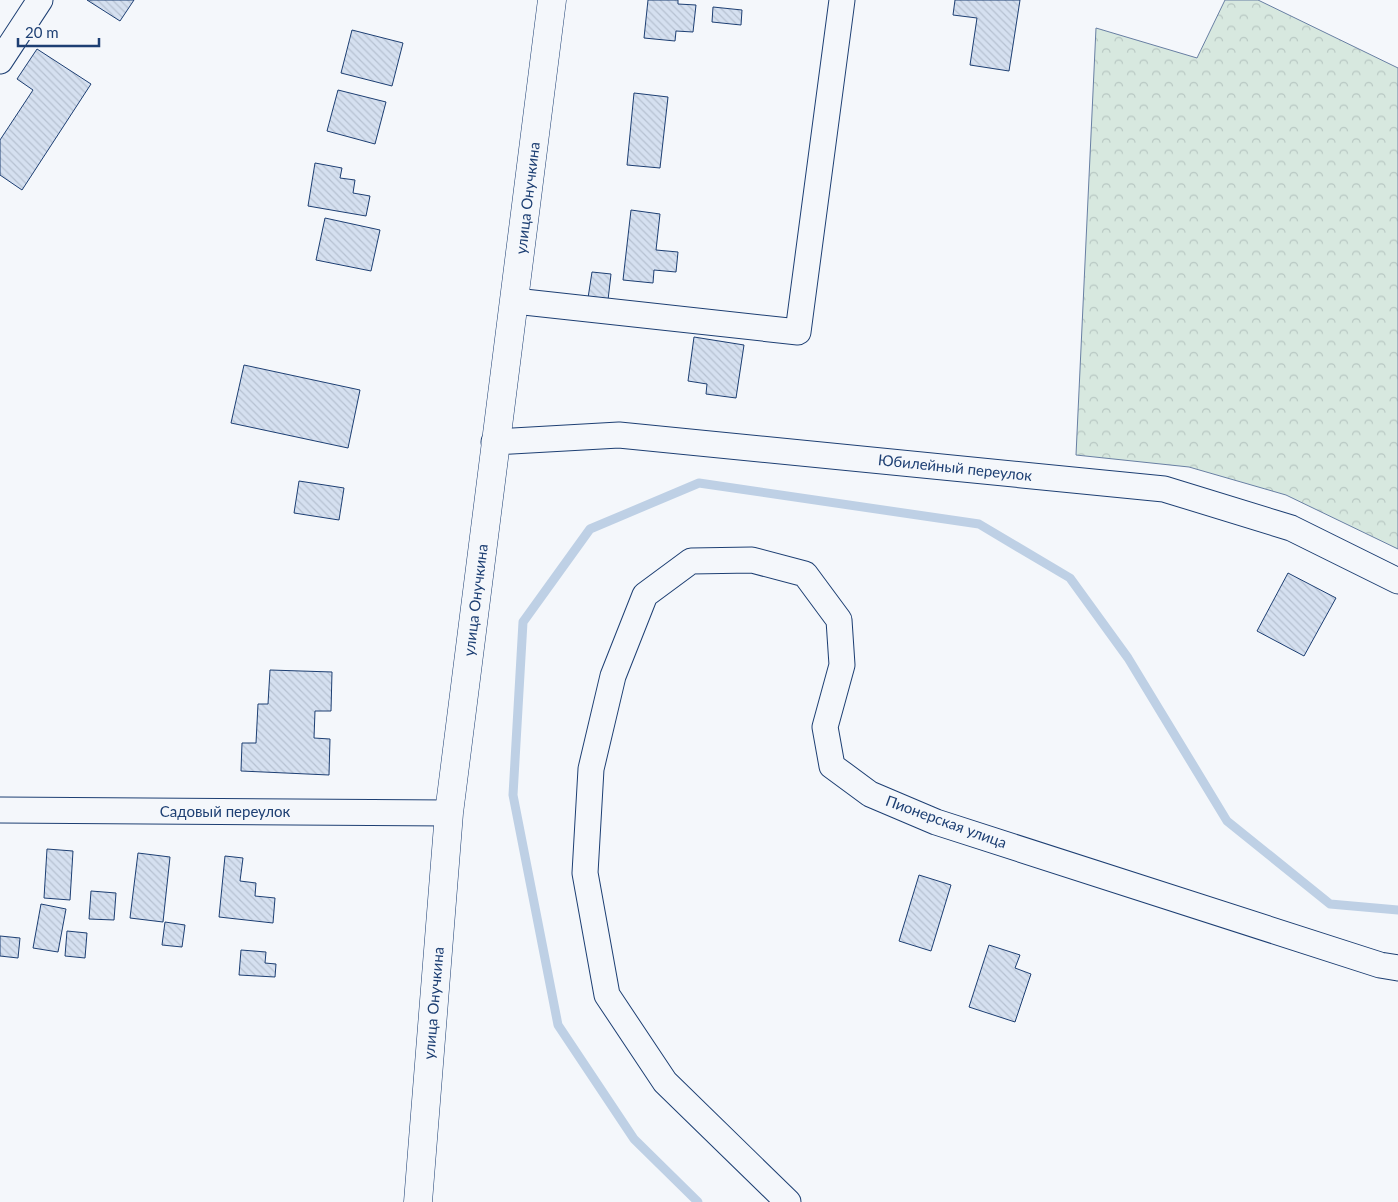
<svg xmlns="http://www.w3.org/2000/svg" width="1398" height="1202" viewBox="0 0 1398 1202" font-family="Lato,sans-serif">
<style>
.park{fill:url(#park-crowns);stroke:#687fa3}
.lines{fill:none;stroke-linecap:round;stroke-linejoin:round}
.stream{stroke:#bed0e5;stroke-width:9}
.building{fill:url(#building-back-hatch);stroke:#1d3f73}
.street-casing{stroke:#1d3f73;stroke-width:27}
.secondary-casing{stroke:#1d3f73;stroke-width:29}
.street{stroke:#f4f7fb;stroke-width:25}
.secondary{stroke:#f4f7fb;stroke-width:28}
.labels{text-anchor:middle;stroke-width:4;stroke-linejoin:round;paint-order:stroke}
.street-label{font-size:15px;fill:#1d3f73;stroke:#f4f7fb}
</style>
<defs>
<pattern id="park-crowns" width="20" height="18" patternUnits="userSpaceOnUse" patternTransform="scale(1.25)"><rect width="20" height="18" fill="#d7e8df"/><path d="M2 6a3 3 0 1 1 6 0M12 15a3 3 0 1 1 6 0" fill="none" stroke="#b8c8c3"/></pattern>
<pattern id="building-back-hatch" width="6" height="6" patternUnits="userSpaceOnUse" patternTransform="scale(1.25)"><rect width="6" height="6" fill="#d5e0f0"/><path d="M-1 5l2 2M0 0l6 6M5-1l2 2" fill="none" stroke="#b6c1d1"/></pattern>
</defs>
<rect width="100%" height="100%" fill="#f4f7fb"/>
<!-- park -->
<path class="park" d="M1225,0H1258L1398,68V549L1286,495L1189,467L1076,455L1096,28L1197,58Z"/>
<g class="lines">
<!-- stream -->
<path class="stream" d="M698,1202L634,1139L558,1025L513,795L523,622L590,529L699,483L979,524L1070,578L1128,658L1227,821L1330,904L1398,910"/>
</g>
<!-- building -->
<path class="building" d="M87,0H134L120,21Z
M648,0H678V4L696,5L693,32L676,31L675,41L644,38Z
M955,0H1020L1009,71L970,65L977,18L953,15Z
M713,7L742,10L741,25L712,22Z
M352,30L403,43L392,86L341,73Z
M37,49L91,84L22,190L0,175V140L33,90L17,79Z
M338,90L386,102L375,144L327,131Z
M634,93L668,97L660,168L627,165Z
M315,163L342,168L340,178L355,180L353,193L370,196L366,216L308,206Z
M631,210L660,214L656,250L678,252L676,272L654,270L653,283L623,280Z
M325,218L380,230L371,271L316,260Z
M592,272L611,274L608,300L588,298Z
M694,337L744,345L736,398L706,394L707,384L688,381Z
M244,365L360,390L348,448L231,423Z
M299,481L344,488L339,520L294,513Z
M1288,573L1336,598L1304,656L1257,631Z
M270,670L332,672L331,711H315L314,738L330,739L329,775L241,771L242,743H256L258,704H268Z
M47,849L73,851L70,900L44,898Z
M138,853L170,857L163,922L130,918Z
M225,856L243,858L240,881L256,883L255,896L275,898L273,923L219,917Z
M919,875L951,885L931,951L899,941Z
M91,891L116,893L114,920L89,919Z
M41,904L66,909L58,952L33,948Z
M165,922L185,925L182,947L162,945Z
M67,931L87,933L85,958L65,956Z
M0,936L20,938L18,958L0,956Z
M989,945L1020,955L1015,968L1031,974L1015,1022L969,1007Z
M241,950L266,952L265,963L276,964L275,977L239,975Z"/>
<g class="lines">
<defs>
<path id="street" d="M0,61L40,0
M515,301L798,332L842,0
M494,442L619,435L1164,489L1291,528L1398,581
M0,810L449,813
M788,1202L665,1082L607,995L585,873L591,769L613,676L645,595L691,561L752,560L805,574L839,620L842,665L825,727L832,766L870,794L936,822L1380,965L1398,968"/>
<path id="secondary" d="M418,1202L449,813L552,0"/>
</defs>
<!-- street casing -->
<use href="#street" class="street-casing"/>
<!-- secondary casing -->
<use href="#secondary" class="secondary-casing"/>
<!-- street -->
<use href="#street" class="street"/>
<!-- secondary -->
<use href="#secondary" class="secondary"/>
</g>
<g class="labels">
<!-- street labels -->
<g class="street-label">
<text transform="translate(528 198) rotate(-83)" y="5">улица Онучкина</text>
<text transform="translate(955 468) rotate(6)" y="5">Юбилейный переулок</text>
<text transform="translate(476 600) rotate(-83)" y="5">улица Онучкина</text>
<text x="225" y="817">Садовый переулок</text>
<text transform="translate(946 822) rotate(20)" y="5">Пионерская улица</text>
<text transform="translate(434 1003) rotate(-85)" y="5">улица Онучкина</text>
</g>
</g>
<!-- scale -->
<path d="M18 38v8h81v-8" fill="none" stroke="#1d3f73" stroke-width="2.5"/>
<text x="25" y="38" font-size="15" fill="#1d3f73" stroke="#f4f7fb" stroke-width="4" paint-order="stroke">20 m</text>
</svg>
